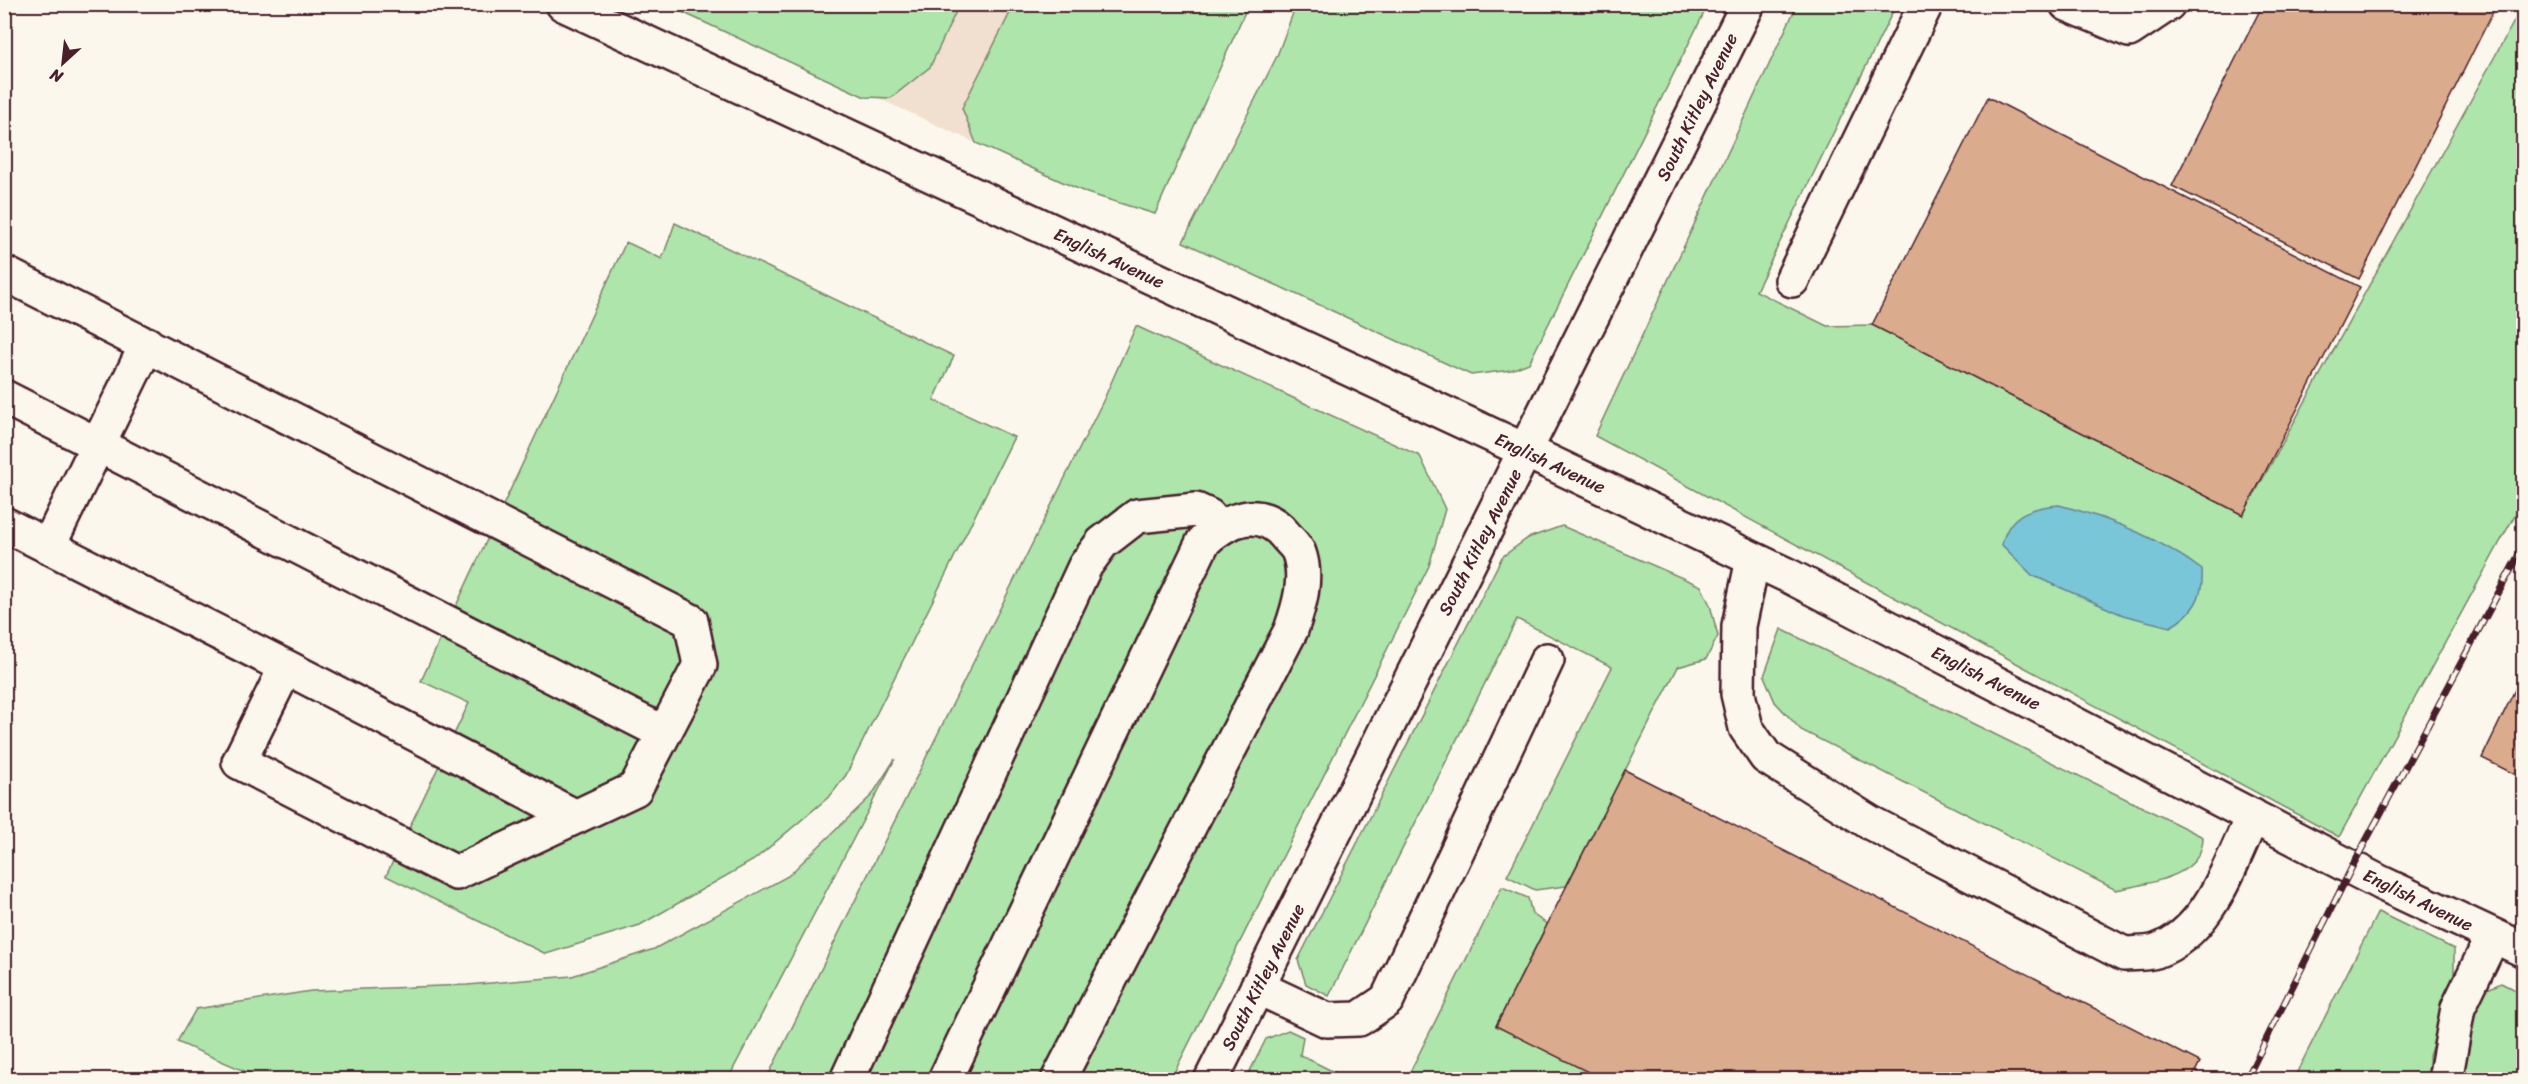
<svg xmlns="http://www.w3.org/2000/svg" width="2528" height="1084" viewBox="0 0 2528 1084" font-family="Sriracha,sans-serif">
<style>
.built{fill:#f1e0cf}
.green{fill:#ade5aa;stroke:#7c826a;stroke-width:1.5}
.water{fill:#79c6d8;stroke:#668393;stroke-width:1.5}
.building{fill:#daab8c;stroke:#4a1f2b;stroke-width:1.5}
.lines{fill:none;stroke-linecap:round;stroke-linejoin:round}
.minor-casing{stroke:#4a1f2b;stroke-width:38}
.minor{stroke:#fbf7ec;stroke-width:33}
.rail-casing{stroke:#4a1f2b;stroke-width:7}
.rail{stroke:#fbf7ec;stroke-width:4.5;stroke-dasharray:14;stroke-linecap:butt}
.labels{text-anchor:middle;stroke-width:5;stroke-linejoin:round;paint-order:stroke}
.street-label{font-size:18px;fill:#4a1f2b;stroke:#fbf7ec}
</style>
<rect width="100%" height="100%" fill="#fbf7ec"/>
<filter id="ink" filterUnits="userSpaceOnUse"><feTurbulence type="fractalNoise" baseFrequency=".0167" numOctaves="2"/><feDisplacementMap in="SourceGraphic" scale="12" xChannelSelector="R" yChannelSelector="G"/><feConvolveMatrix kernelMatrix="1 2 1 2 8 2 1 2 1" color-interpolation-filters="sRGB"/></filter>
<g filter="url(#ink)">
<!-- built -->
<path class="built" d="M674,5H1039L976,143Z"/>
<!-- green -->
<path class="green" d="M667,5H959L930,67L891,98L865,97Z
M1014,5H1248L1155,214L1087,193L976,143L962,108Z
M1296,5H1708L1529,363L1511,370L1471,375L1183,242L1277,56Z
M1797,5H1896L1756,291L1827,326L1872,325L2243,515L2523,5V500L2339,837L1595,436Z
M675,223L954,356L934,400L1014,437L846,775L831,795L754,860L640,925L546,954L386,876L469,703L421,681L626,242L662,259Z
M1136,326L1420,456L1445,509L1429,566L1171,1079L766,1080L1104,399Z
M1562,526L1701,586L1710,605L1718,636L1706,659L1678,667L1566,886L1535,890L1507,876L1612,667L1517,619L1329,996L1306,984L1298,960L1502,557L1528,538Z
M1781,629L2203,837C2203,878 2148,883 2116,890L1801,730L1775,702L1764,676Z
M895,759L728,1079H263L177,1042L196,1009L311,991L467,985L572,976L654,949L788,876L872,795Z
M1502,887L1528,898L1532,914L1547,924L1496,1026L1604,1079L1406,1080Z
M2378,912L2454,949V979L2429,1056L2430,1079L2293,1080Z
M2501,983L2523,994V1079L2458,1080L2460,1035L2483,991Z
M1288,1030L1303,1037L1300,1055L1348,1079H1246L1266,1039Z"/>
<!-- water -->
<path class="water" d="M2059,505C2109,518 2160,538 2202,570C2204,597 2193,614 2170,627L2123,615L2032,575L2002,545C2008,514 2031,507 2059,505Z"/>
<!-- building -->
<path class="building" d="M2263,4H2497L2359,279L2172,186Z
M1988,97L2360,287L2243,515L1872,325Z
M2524,671V779L2482,758Z
M1625,770L2200,1062L2191,1080H1604L1496,1026Z"/>
<g class="lines">
<defs>
<path id="minor" d="M563,4L1526,451L1791,577L2381,883L2524,950
M2067,4L2129,30L2168,4
M4,273L691,621L700,665L635,789L456,873L239,762L286,667L4,524
M1792,280L1926,4
M4,397L664,733
M48,547L147,344
M1753,559L1739,626L1738,694L1746,728L1766,757L1869,822L2124,954C2134,953 2147,954 2156,951C2210,932 2230,863 2253,816
M286,667L576,817
M1257,987L1327,1020L1359,1019L1387,1000L1547,660
M847,1080L1085,566L1102,543L1137,516L1196,510L1209,516L1219,529
M945,1080L1203,542C1227,519 1261,505 1285,535C1290,541 1297,547 1299,553C1308,578 1299,607 1291,630L1058,1080
M1211,1080L1748,4
M2445,1080L2458,1008L2493,936"/>
</defs>
<!-- minor casing -->
<use href="#minor" class="minor-casing"/>
<!-- minor -->
<use href="#minor" class="minor"/>
<defs>
<path id="rail" d="M2246,1080L2352,867L2524,545"/>
</defs>
<!-- rail casing -->
<use href="#rail" class="rail-casing"/>
<!-- rail -->
<use href="#rail" class="rail"/>
</g>
</g>
<g class="labels">
<!-- street labels -->
<g class="street-label">
<text transform="translate(1697 107) rotate(-64)" y="6">South Kitley Avenue</text>
<text transform="translate(1109 258) rotate(25)" y="6">English Avenue</text>
<text transform="translate(1550 463) rotate(25)" y="6">English Avenue</text>
<text transform="translate(1480 542) rotate(-63)" y="6">South Kitley Avenue</text>
<text transform="translate(1986 678) rotate(27)" y="6">English Avenue</text>
<text transform="translate(2418 900) rotate(26)" y="6">English Avenue</text>
<text transform="translate(1263 977) rotate(-63)" y="6">South Kitley Avenue</text>
</g>
</g>
<!-- margin -->
<rect width="2528" height="1084" fill="none" stroke="#fbf7ec" stroke-width="24"/>
<rect x="12" y="12" width="2504" height="1060" fill="none" stroke="#4a1f2b" stroke-width="2" filter="url(#ink)"/>
<!-- north arrow -->
<g transform="translate(63 63) rotate(207)" stroke="#fbf7ec" stroke-width="4.5" paint-order="stroke">
<path d="M0-4.5L10 22L0 15L-10 22Z" fill="#4a1f2b"/>
<text y="-9" font-size="16" font-weight="bold" text-anchor="middle" fill="#4a1f2b">N</text>
</g>
</svg>
